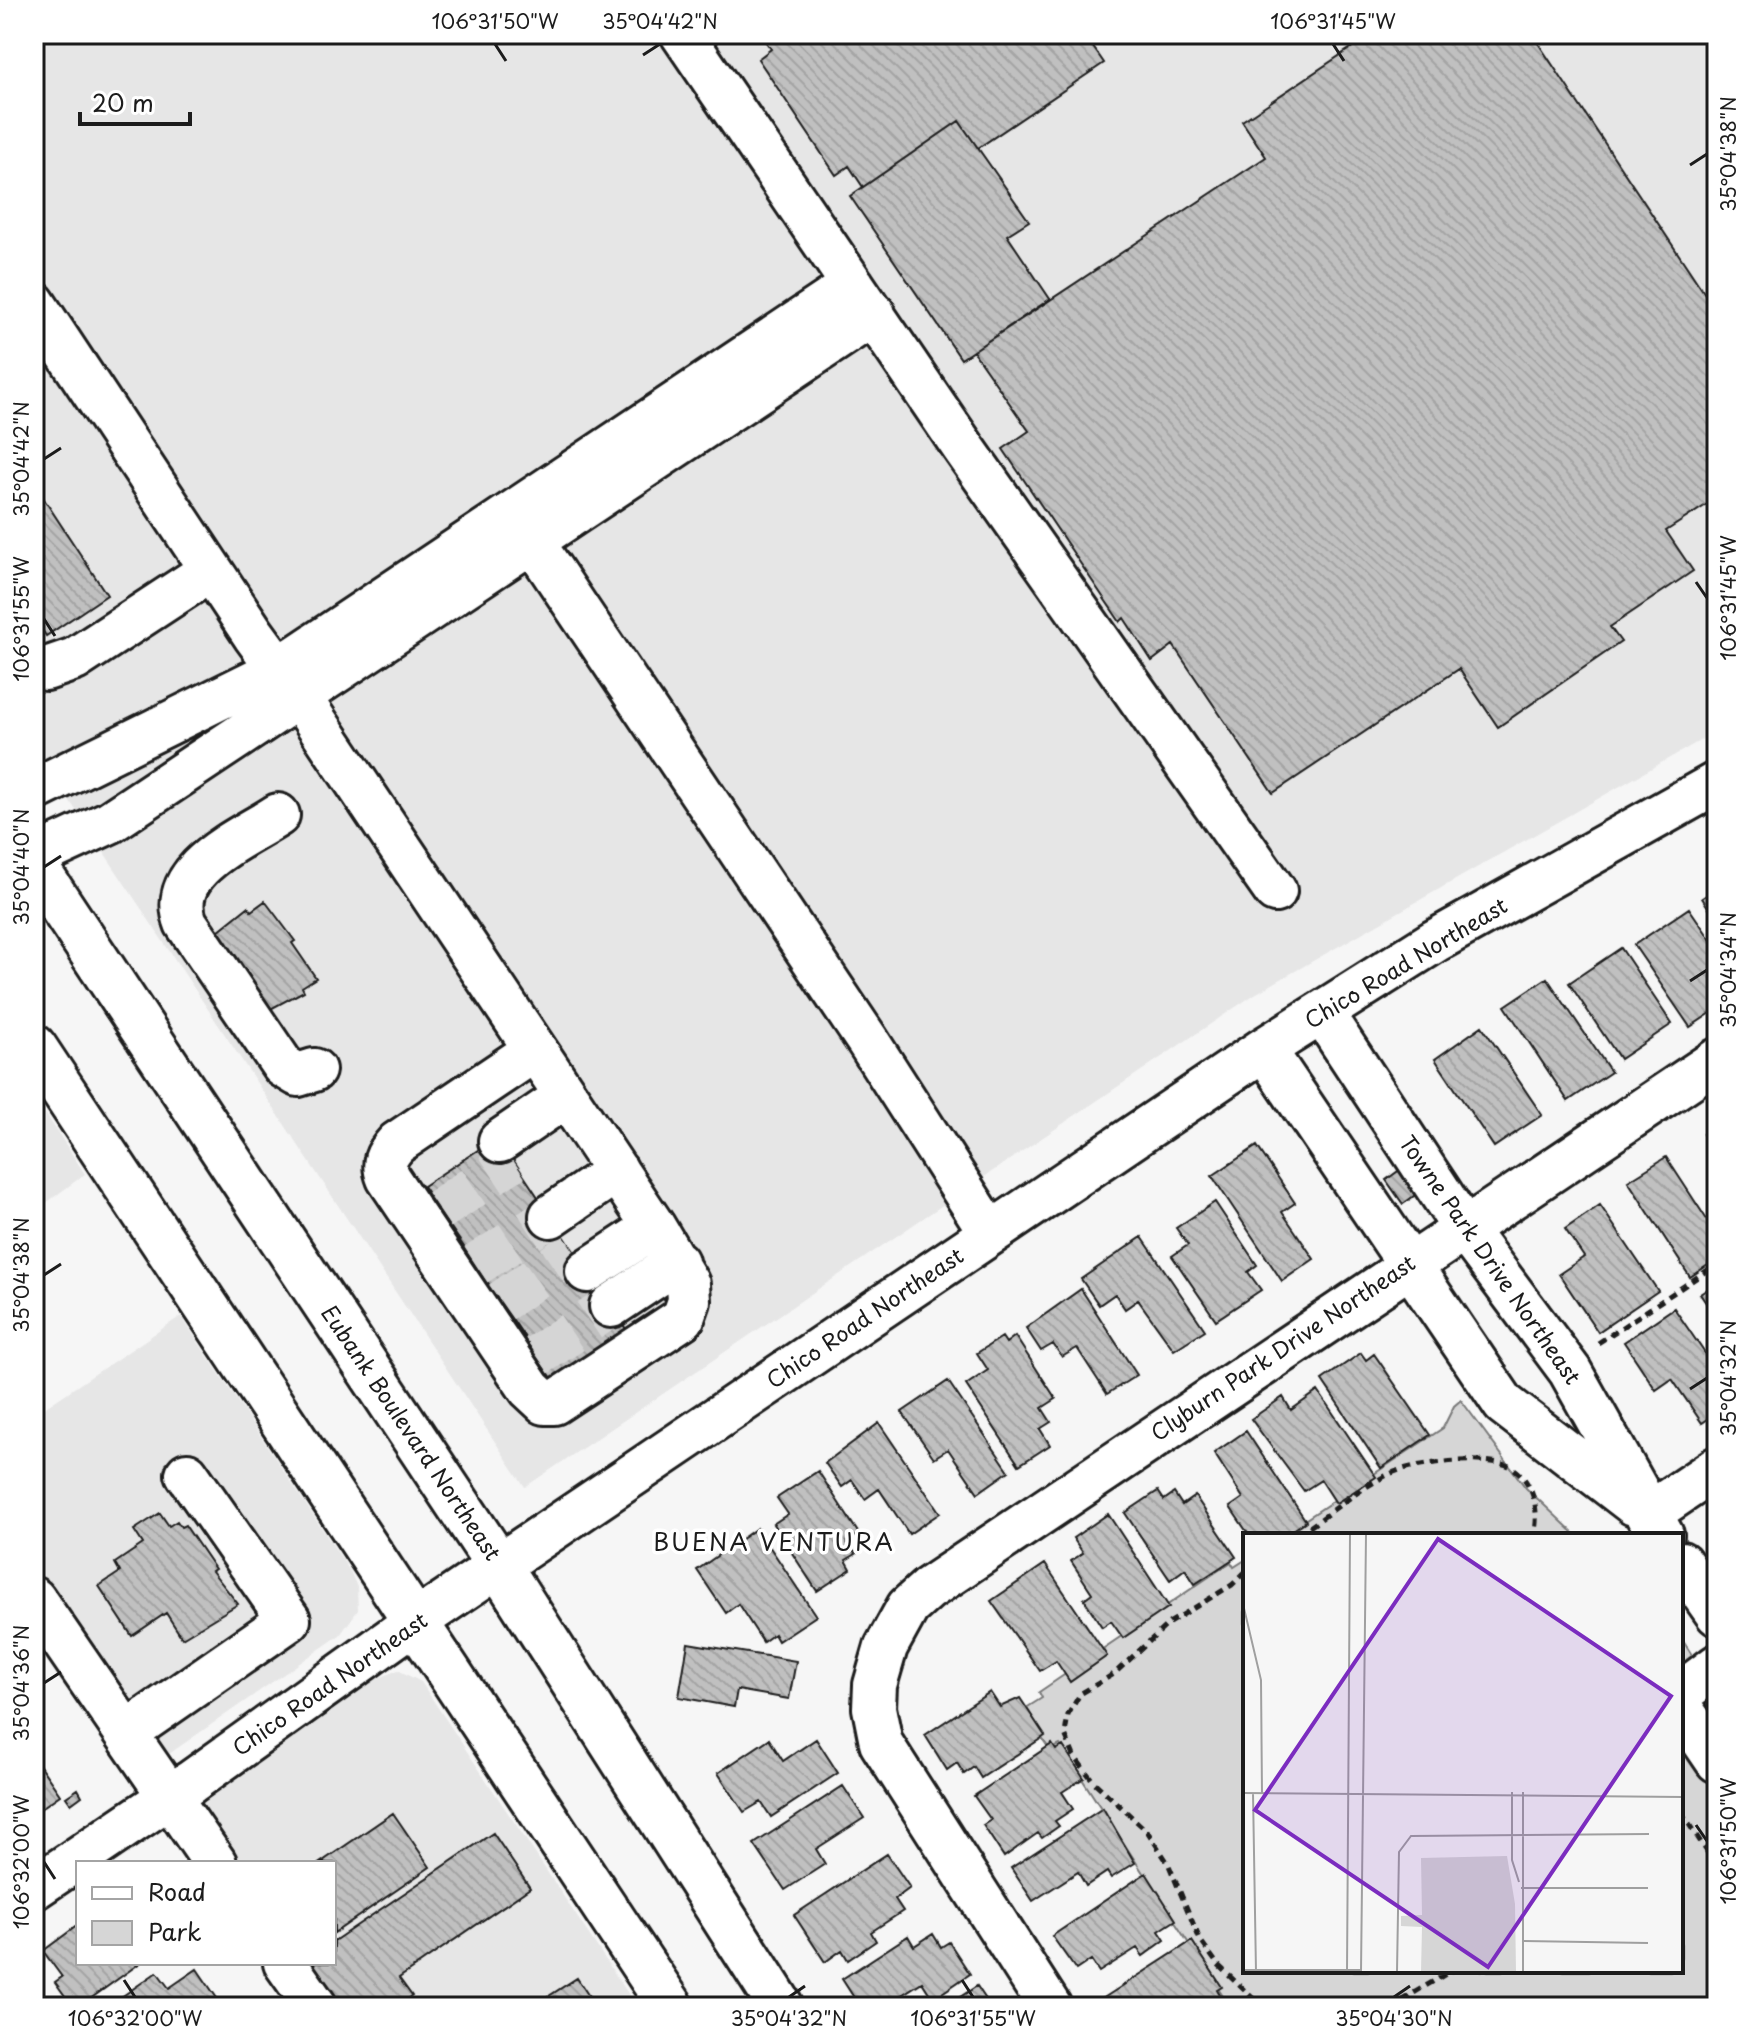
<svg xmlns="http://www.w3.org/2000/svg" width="1751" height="2041" viewBox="0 0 1751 2041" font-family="'Playpen Sans',sans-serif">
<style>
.built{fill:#e6e6e6}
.park{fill:#d6d6d6;stroke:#797979;stroke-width:2}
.building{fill:url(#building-back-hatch);stroke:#1c1c1c;stroke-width:2}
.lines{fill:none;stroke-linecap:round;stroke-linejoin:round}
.minor-tunnel{stroke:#d5d5d5;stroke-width:42;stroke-dasharray:42 21;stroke-linecap:butt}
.minor-casing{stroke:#1c1c1c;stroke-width:48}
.major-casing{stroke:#1c1c1c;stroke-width:50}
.path{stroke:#1c1c1c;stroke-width:5;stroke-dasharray:8 6;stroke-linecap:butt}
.minor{stroke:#fff;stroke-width:42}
.major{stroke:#fff;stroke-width:44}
.ticks{fill:none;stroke:#1c1c1c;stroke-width:3}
.labels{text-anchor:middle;stroke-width:7;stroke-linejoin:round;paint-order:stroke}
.street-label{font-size:22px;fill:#1c1c1c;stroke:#fff}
.neighbourhood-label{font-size:24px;letter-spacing:2px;fill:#1c1c1c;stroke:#fff}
.inset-road{fill:none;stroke:#9f9f9f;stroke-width:2}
.view{fill:#7b2cbf;fill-opacity:0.15;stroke:#7b2cbf;stroke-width:4}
.inset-edge{fill:none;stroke:#1c1c1c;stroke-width:4}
.neatline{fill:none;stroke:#1c1c1c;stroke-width:3}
.ticks-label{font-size:20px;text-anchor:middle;fill:#1c1c1c}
</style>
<defs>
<pattern id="building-back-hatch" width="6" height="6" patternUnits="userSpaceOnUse" patternTransform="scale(2)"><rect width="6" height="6" fill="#c0c0c0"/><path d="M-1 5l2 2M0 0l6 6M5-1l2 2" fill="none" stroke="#a4a4a4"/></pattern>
</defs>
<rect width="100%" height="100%" fill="#f6f6f6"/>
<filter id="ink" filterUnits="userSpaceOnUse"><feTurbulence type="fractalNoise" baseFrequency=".0125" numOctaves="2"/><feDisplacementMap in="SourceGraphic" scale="16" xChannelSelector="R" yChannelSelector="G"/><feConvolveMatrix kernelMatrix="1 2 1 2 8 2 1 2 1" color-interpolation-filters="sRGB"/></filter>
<g filter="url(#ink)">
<!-- built -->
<path class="built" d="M34,34H1717V731L1255,994L525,1487L34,747Z
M34,1096L85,1174L34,1212Z
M181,1316L350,1571L357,1587L358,1610L340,1635L166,1756L34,1569V1415Z
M398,1670L421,1682L637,2007H300L334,1963V1863H201L173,1821L374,1680Z"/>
<!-- park -->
<path class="park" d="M1461,1400L1526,1488L1576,1535H1282L1443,1428L1454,1406Z
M1245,1560V1971H1681V1638L1717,1694V2007H1230L1060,1745L1050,1750L1023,1710L1042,1698L1039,1692L1231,1562L1234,1567Z"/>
<!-- building -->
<path class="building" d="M760,34H1084L1104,63L978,148L959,121L863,187L849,166L836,175L758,59L771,49Z
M1372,34H1532L1717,312V498L1666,531L1693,571L1610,627L1621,642L1498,727L1459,669L1273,793L1173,645L1152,661L1124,618L1120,622L1003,449L1029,431L973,351L1266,157L1242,121Z
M959,121L1029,221L1007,235L1050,299L961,359L850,196Z
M40,493L107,595L46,636L34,618V497Z
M1717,888V921L1702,898Z
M265,901L295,941L292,943L316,978L302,987L304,991L265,1012L213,935L248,907L251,911Z
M1689,908L1717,949V1009L1690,1027L1634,945Z
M1621,948L1672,1024L1620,1059L1569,983Z
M1547,978L1611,1072L1568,1101L1505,1006Z
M1482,1026L1542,1115L1494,1147L1435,1059Z
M1717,1125V1156L1703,1134Z
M498,1137L628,1332L554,1381L423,1186Z
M1257,1146L1295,1203L1282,1212L1314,1259L1282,1281L1212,1176Z
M1666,1157L1717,1235V1259L1690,1277L1628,1181Z
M1401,1169L1418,1193L1403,1204L1386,1180Z
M1215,1202L1257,1265L1248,1272L1261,1290L1216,1320L1172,1256L1188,1245L1176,1228Z
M1600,1205L1658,1291L1598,1332L1559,1274L1584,1257L1565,1229Z
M1142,1237L1205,1330L1174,1350L1138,1300L1125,1309L1115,1294L1099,1305L1081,1279Z
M1717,1283V1319L1700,1294Z
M1081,1289L1137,1375L1107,1394L1077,1348L1062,1357L1053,1344L1041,1351L1026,1328Z
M1674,1308L1717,1371V1413L1702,1423L1672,1379L1656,1390L1624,1342Z
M1015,1336L1056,1399L1042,1408L1051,1422L1040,1429L1050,1445L1019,1465L966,1385L988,1370L977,1353L1002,1337L1006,1343Z
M1361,1353L1366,1360L1374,1354L1430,1435L1381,1468L1322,1380Z
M948,1381L1009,1471L978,1493L948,1449L934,1458L902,1412Z
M1318,1391L1376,1477L1336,1503L1321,1480L1304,1491L1251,1419L1283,1397L1291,1410Z
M879,1423L940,1513L909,1534L879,1489L865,1499L852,1480L842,1487L825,1463Z
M1246,1431L1306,1521L1286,1535H1249L1230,1507L1243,1498L1214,1453Z
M818,1471L859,1534L847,1542L856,1554L846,1560L851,1569L817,1591L773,1524L788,1514L777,1498Z
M1158,1491L1164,1500L1174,1493L1182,1505L1195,1496L1236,1557L1195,1584L1185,1569L1170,1580L1125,1513Z
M160,1513L169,1526L177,1521L181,1527L185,1525L215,1569L212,1571L238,1604L182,1638L166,1613L132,1636L99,1586L120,1572L115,1563L143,1544L134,1530Z
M1108,1514L1169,1607L1123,1638L1111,1621L1102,1627L1084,1599L1092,1593L1071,1561L1083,1553L1073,1538Z
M757,1528L816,1616L778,1641L774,1634L763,1642L738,1604L726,1613L697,1570Z
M1045,1564L1107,1656L1070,1682L1056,1661L1040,1671L991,1601Z
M688,1643L796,1661L789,1699L737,1690L734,1707L679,1697Z
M990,1692L1000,1707L1020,1698L1045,1736L981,1778L974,1767L964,1774L957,1763L947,1770L925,1735Z
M769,1739L783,1761L816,1739L838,1773L771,1817L761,1802L744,1812L718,1773Z
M1052,1744L1056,1750L1063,1746L1084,1778L1062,1792L1073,1809L1055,1821L1059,1826L1042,1838L1038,1833L1004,1857L983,1825L991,1820L974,1796Z
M34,1757L60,1795L34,1813Z
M843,1786L864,1818L816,1849L825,1864L785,1890L754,1844Z
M78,1789L82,1796L71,1804L66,1797Z
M1103,1808L1135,1863L1111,1878L1107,1872L1086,1886L1078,1872L1033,1901L1011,1868Z
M393,1813L430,1867L334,1933V1863H320Z
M493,1833L530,1888L399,1978L412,1996L406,2001L410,2007H340L308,1963H334V1941Z
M887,1854L910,1888L895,1899L903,1911L871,1932L876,1941L848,1960L842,1950L825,1962L794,1915Z
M1146,1873L1176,1920L1159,1931L1165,1940L1143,1956L1137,1948L1099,1972L1091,1960L1076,1970L1052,1936Z
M78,1925V1963H140L79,2007H73L55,1982L62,1977L43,1951Z
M933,1934L941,1947L949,1942L970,1974L933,1999L922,1982L883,2007H860L842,1979L908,1936L914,1946Z
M1192,1941L1222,1987L1217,1990L1222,1999L1209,2007H1200L1197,2003L1191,2007H1178L1173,1999L1161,2007H1106L1102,1999Z
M197,1969L223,2007H107L157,1972L169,1988Z
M577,1978L596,2007H532Z
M977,1986L991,2007H945Z"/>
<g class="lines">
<!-- minor-tunnel -->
<path class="minor-tunnel" d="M439,1210L513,1160
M476,1265L551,1216
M501,1302L574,1251
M537,1356L611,1306"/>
<defs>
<path id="minor" d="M682,34L963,447L1275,891
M34,303L254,635L300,698L654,1227L688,1284L689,1301L683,1318L554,1403H545L530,1389L388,1178C382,1163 386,1155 397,1143L535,1050
M518,520L867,1040L990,1232
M34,666L46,669L75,659L211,570
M34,790L277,670L853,285
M278,815C242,839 165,869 186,923L283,1066L298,1075L314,1070
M34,857L110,822L874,314
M1322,1013L1463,1227L1570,1371L1662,1535
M1264,1049L1504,1404L1634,1504
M500,1141L566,1096
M551,1216L617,1171
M587,1271L654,1227
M611,1306L677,1262
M1647,1515L1717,1468
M1681,1563L1717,1614
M34,1599L215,1863
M1681,1693L1717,1666
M1681,1708L1717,1761
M126,1733L289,1620L187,1474
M34,1888L191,1782L415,1622L1264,1049L1435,941L1717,783
M285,1963L316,2007
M1050,2007L881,1743L874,1708L875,1685L886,1647L908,1607L928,1589L1717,1060"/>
<path id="major" d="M34,865L499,1566L781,2007
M34,1047L671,2007"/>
</defs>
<!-- minor casing -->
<use href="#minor" class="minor-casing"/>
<!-- major casing -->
<use href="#major" class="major-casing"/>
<!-- path -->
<path class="path" d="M1598,1343L1717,1264
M1298,1535C1327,1516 1365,1483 1397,1471C1419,1462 1493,1455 1513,1468C1534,1482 1540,1513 1534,1535
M1245,1572L1232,1585L1169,1623L1114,1674L1080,1694L1068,1715L1065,1734L1074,1756L1094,1782L1147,1831L1168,1863L1200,1940L1218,1965L1262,2007
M1681,1812L1717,1867
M1390,2007L1451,1971"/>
<!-- minor -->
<use href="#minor" class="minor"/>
<!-- major -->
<use href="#major" class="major"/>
</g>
</g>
<!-- ticks -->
<path class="ticks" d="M495,44L506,61M1333,44L1344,61M643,55L660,44M1690,165L1707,154M44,459L61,448M1696,582L1707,598M44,619L55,636M44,867L61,856M1690,981L1707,970M44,1275L61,1264M1690,1389L1707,1378M44,1683L61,1672M1696,1825L1707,1841M44,1862L55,1879M124,1980L135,1997M962,1980L973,1997M789,1997L805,1986M1394,1997L1410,1986"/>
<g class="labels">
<!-- street labels -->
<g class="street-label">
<text transform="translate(1406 963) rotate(-31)" y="8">Chico Road Northeast</text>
<text transform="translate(1490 1260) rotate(55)" y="8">Towne Park Drive Northeast</text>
<text transform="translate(865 1318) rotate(-34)" y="8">Chico Road Northeast</text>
<text transform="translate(1283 1348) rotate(-34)" y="8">Clyburn Park Drive Northeast</text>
<text transform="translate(411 1433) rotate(56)" y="8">Eubank Boulevard Northeast</text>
<text transform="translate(330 1684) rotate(-35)" y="8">Chico Road Northeast</text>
</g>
<!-- neighbourhood labels -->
<g class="neighbourhood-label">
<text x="774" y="1551">BUENA VENTURA</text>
</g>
</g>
<!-- overview -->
<g transform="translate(1243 1533)">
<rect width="440" height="440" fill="#f6f6f6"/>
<path d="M264,323L272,371L273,439H178L179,394L158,393V383L179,382L178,325Z" fill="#d6d6d6"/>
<path class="inset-road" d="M0,71L18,147L19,260M269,259V327L276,349M0,260L440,264M10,260L13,439M278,355H405M279,408L405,410M0,437H118M104,439L107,1M118,439L123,1M154,439L156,319L168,303L406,301M280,439V259"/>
<path class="view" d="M195,6L428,163L245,434L12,277Z"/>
<rect width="440" height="440" class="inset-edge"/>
</g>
<!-- margin -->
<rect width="1751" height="2041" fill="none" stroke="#fff" stroke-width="88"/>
<!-- legend -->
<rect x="76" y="1861" width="260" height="104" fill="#ffffff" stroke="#a4a4a4" stroke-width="2"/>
<rect x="92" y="1887" width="40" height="12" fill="#ffffff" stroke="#a4a4a4" stroke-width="2"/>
<text x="148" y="1901" font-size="24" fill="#1c1c1c">Road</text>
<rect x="92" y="1921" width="40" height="24" fill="#d6d6d6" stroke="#a4a4a4" stroke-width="2"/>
<text x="148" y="1941" font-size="24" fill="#1c1c1c">Park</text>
<!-- scale -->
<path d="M80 112v12h110v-12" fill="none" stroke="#1c1c1c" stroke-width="4"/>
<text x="92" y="112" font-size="24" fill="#1c1c1c" stroke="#ffffff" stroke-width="6" paint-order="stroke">20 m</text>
<rect x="44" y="44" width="1663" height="1953" class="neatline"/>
<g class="ticks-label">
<text x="495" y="29">106°31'50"W</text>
<text x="660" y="29">35°04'42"N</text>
<text x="1333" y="29">106°31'45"W</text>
<text transform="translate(1729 154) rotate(-90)" y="7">35°04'38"N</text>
<text transform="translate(22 459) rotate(-90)" y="7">35°04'42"N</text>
<text transform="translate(1729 598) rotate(-90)" y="7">106°31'45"W</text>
<text transform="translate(22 619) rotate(-90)" y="7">106°31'55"W</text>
<text transform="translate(22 867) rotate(-90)" y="7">35°04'40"N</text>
<text transform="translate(1729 970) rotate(-90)" y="7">35°04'34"N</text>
<text transform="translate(22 1275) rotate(-90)" y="7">35°04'38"N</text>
<text transform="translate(1729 1378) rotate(-90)" y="7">35°04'32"N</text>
<text transform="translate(22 1683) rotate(-90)" y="7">35°04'36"N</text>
<text transform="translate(1729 1841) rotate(-90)" y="7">106°31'50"W</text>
<text transform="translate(22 1862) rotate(-90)" y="7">106°32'00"W</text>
<text x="135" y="2026">106°32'00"W</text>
<text x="789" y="2026">35°04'32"N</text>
<text x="973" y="2026">106°31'55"W</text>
<text x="1394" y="2026">35°04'30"N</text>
</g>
</svg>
